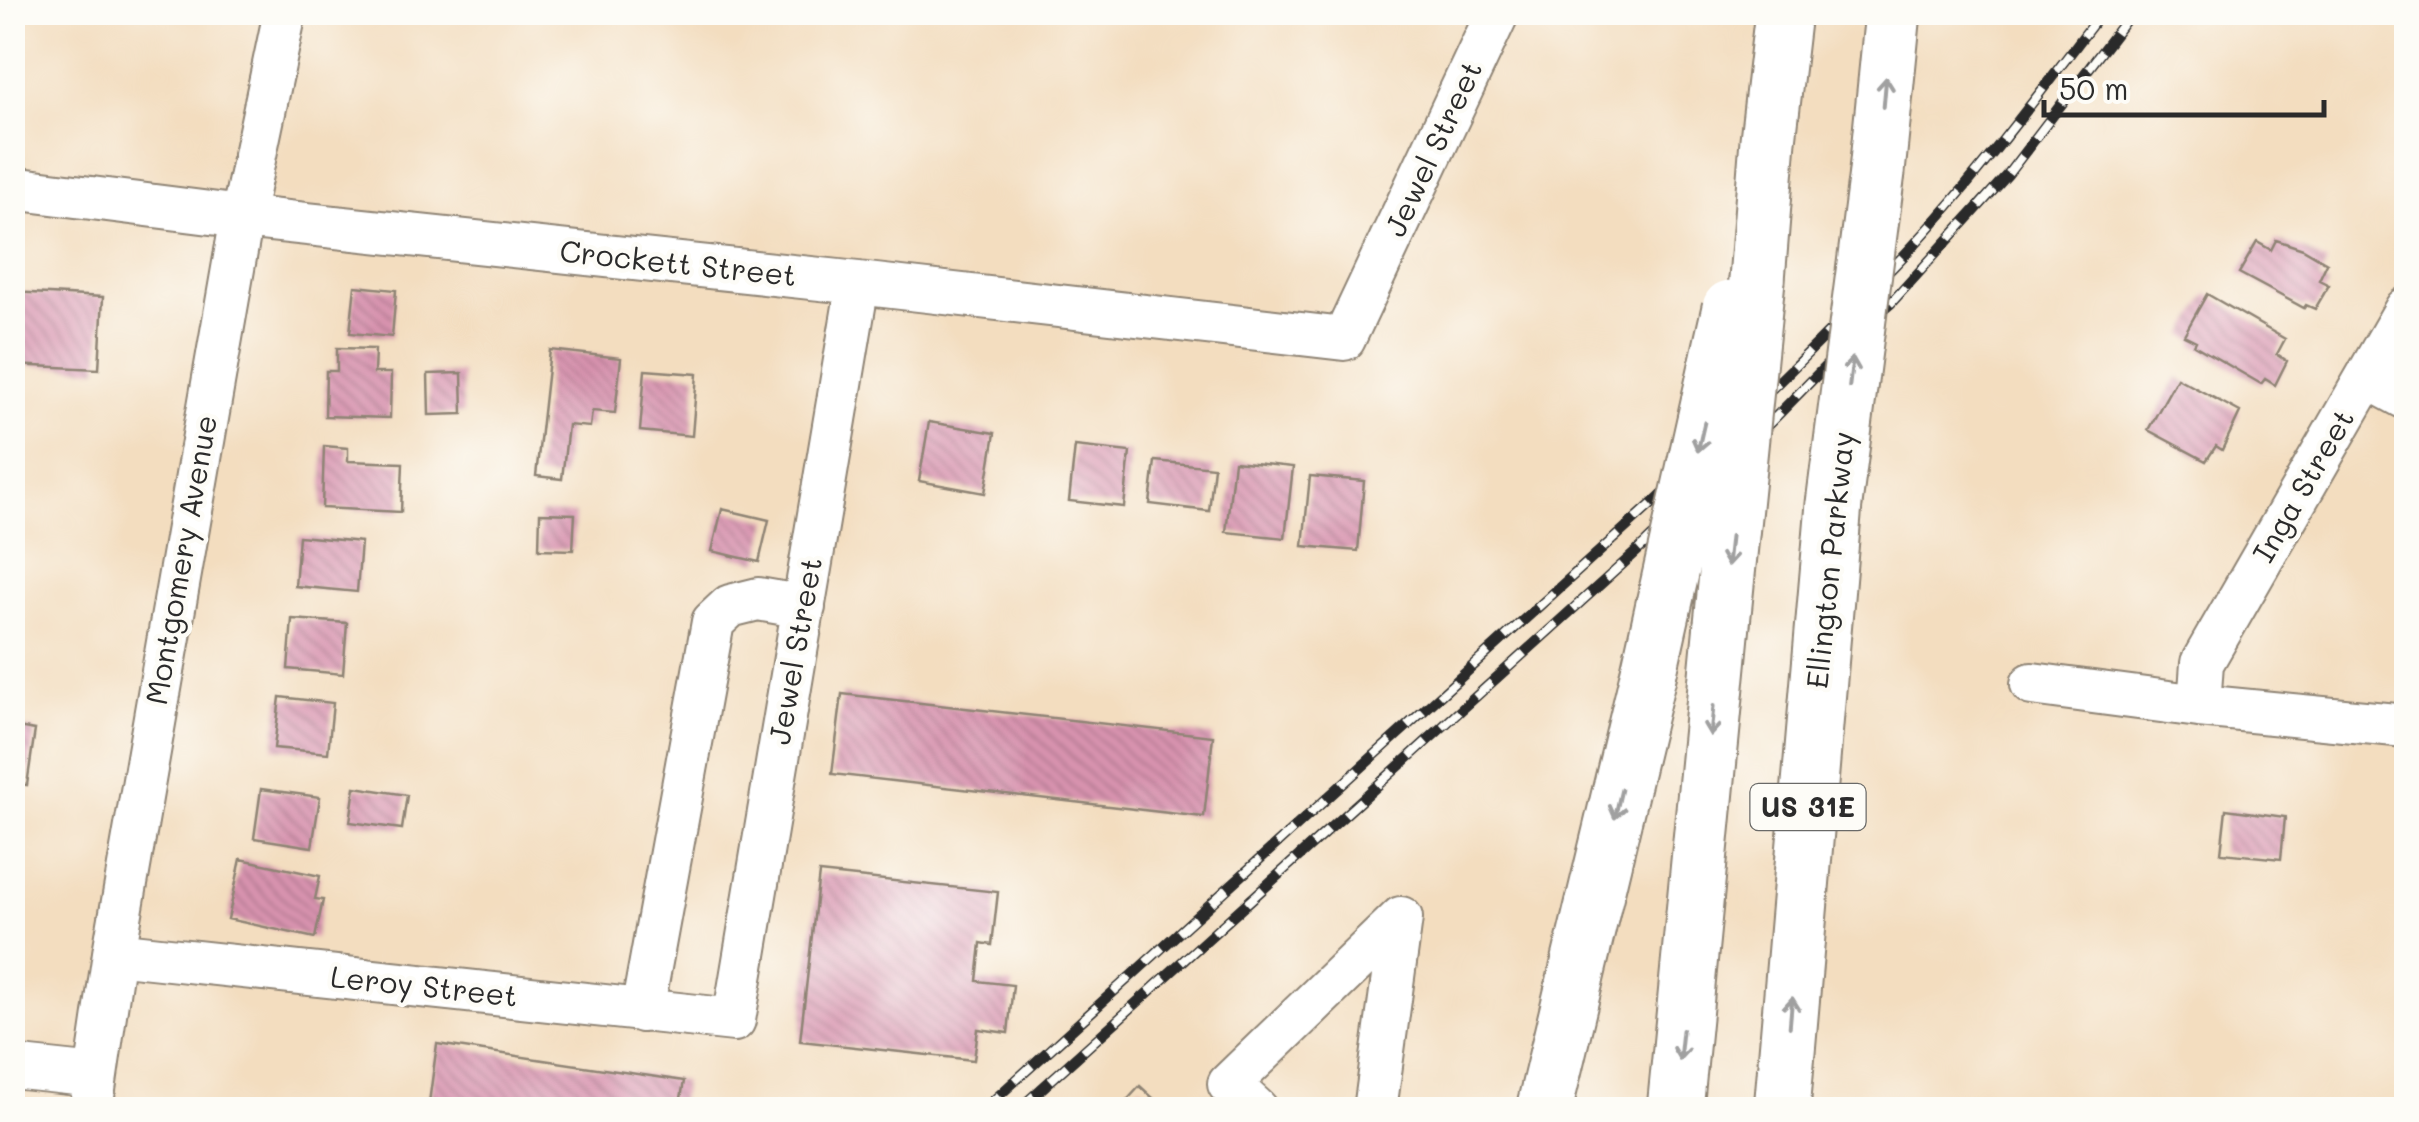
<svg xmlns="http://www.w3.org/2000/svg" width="2419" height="1122" viewBox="0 0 2419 1122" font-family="Mali,sans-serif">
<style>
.building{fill:url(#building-back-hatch)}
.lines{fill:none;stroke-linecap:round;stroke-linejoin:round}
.minor-casing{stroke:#8f8475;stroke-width:46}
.highway-casing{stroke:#8f8475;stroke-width:59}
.minor{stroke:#fff;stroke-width:42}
.highway{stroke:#fff;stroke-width:55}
.rail-casing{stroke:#2b2b2b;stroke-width:11}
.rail{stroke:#fdfcf7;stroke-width:8;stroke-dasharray:22;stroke-linecap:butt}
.highway-bridge-casing{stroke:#8f8475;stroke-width:59;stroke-linecap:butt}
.highway-bridge{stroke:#fff;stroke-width:55}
.oneway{stroke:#a0a0a0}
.labels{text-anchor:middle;stroke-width:9;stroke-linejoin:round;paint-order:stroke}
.shield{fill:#fdfcf7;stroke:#6a6a68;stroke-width:2.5}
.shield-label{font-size:28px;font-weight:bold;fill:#2b2b2b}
.street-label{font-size:30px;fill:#2b2b2b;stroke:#fdfcf7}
</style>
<defs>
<pattern id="building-back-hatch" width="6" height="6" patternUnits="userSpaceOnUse" patternTransform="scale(2.5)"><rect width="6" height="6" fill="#d893af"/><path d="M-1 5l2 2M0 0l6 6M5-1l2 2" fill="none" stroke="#af788f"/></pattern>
</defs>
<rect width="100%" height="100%" fill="#fdfcf7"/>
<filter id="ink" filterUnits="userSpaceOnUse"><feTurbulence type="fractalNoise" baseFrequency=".01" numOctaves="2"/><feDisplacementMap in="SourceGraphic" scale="20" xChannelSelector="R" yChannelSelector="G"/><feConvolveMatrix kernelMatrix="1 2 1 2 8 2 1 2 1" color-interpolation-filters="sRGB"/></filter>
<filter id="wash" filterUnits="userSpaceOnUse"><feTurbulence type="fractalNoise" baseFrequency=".0048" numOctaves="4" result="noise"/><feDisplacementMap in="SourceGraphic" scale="40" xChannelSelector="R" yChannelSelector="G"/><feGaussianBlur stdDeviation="2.25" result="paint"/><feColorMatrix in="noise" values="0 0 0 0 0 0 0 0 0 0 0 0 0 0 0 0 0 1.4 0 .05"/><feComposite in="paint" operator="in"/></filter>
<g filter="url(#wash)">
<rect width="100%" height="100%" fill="#f3ddbf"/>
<g id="blocks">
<!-- building -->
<path class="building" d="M2276,240L2303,249L2327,263L2319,280L2329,285L2315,309L2306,305L2304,308L2239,273L2257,242L2271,250Z
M355,286L396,290L392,337L350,333Z
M12,292L103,297L99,369L12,365Z
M2207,294L2285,339L2277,354L2287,361L2275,385L2265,379L2261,384L2194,345L2196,341L2184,335Z
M337,348L375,349L374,373H391L390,418L325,416L326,371H337Z
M550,350L621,358L615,413L592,411L590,427L568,425L562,479L536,476Z
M645,370L697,374L692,436L640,431Z
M462,373L463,414L429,415L428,374Z
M2177,378L2240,412L2222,450L2216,446L2206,461L2148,430Z
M929,422L995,433L985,493L919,481Z
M324,446L348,448V461L403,463L401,512L322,508Z
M1075,446L1130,452L1124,507L1069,501Z
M1155,461L1214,467L1209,511L1150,504Z
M1234,461L1293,467L1285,538L1226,532Z
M1310,476L1364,481L1358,551L1303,546Z
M722,509L769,520L759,562L712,551Z
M540,513L575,514L573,550L539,549Z
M299,536L361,542L357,592L295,586Z
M292,619L347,623L343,674L288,669Z
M842,694L1213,736L1204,817L832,774Z
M280,697L333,703L328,753L274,748Z
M12,726L35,730L27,785L12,783Z
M355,787L407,795L402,829L350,822Z
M261,789L320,797L312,847L254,838Z
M2226,809L2285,817L2281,859L2221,853Z
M241,859L320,876L315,899L323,900L315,938L228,919Z
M819,873L998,892L992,945L981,943L977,981L1013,985L1008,1033L978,1029L974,1060L800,1041Z
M437,1044L684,1081L679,1110H428Z
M1140,1086L1166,1110H1118Z"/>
</g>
</g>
<g filter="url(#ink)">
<use href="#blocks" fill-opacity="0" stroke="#8f8475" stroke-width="2.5"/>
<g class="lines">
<defs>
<path id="minor" d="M12,188L242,217L858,283L1344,339L1498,12
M2406,309L2202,663L2199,706L2406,726
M2367,377L2406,398
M2032,684L2199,706
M114,953L734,1020L858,283
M642,1011L713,622L730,606L758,599L804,607
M12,1067L96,1076
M91,1110L114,953L242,217L285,12
M1257,1110L1229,1084L1401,918L1375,1110"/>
<path id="highway" d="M1877,172L1893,12
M1757,280L1768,140L1783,12
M1544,1110L1648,676
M1675,1110L1722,624
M1782,1110L1834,504"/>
</defs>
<!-- minor casing -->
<use href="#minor" class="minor-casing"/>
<!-- highway casing -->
<use href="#highway" class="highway-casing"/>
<!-- minor -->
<use href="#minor" class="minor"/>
<!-- highway -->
<use href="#highway" class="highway"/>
<defs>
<path id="rail" d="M983,1110L1654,502C1735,425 1816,347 1894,266C1970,187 2035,99 2102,12
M1018,1110L1646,543L1758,435L1869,322L1891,303L2008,174L2132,12"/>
</defs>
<!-- rail casing -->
<use href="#rail" class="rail-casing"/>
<!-- rail -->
<use href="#rail" class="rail"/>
<defs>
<path id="highway-bridge" d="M1834,504L1877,172
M1722,624L1757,280
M1648,676L1730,308"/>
</defs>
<!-- highway-bridge casing -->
<use href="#highway-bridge" class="highway-bridge-casing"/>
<!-- highway-bridge -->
<use href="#highway-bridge" class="highway-bridge"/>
</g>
<!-- one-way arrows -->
<defs><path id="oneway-shaft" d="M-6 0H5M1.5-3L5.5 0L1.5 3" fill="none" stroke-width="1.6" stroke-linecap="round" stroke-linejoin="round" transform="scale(2.5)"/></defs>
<g class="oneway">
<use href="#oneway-shaft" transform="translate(1885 92) rotate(-85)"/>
<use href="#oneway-shaft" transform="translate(1851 372) rotate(-83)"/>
<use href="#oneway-shaft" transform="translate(1701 437) rotate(103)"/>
<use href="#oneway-shaft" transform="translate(1729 551) rotate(96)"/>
<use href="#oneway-shaft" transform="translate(1712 721) rotate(96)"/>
<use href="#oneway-shaft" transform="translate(1618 804) rotate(103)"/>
<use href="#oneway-shaft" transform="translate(1791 1012) rotate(-85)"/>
<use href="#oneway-shaft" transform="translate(1681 1045) rotate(96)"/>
</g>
</g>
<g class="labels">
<!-- shield labels -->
<rect class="shield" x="1750.5" y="784" width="115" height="46" rx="8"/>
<g class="shield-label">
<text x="1808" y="817">US 31E</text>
</g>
<!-- street labels -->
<g class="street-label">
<text transform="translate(1434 149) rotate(-65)" y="10">Jewel Street</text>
<text transform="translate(678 264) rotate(6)" y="10">Crockett Street</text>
<text transform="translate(2304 486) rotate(-60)" y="10">Inga Street</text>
<text transform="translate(182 560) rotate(-80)" y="10">Montgomery Avenue</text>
<text transform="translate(1831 560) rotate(-84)" y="10">Ellington Parkway</text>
<text transform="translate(796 651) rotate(-80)" y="10">Jewel Street</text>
<text transform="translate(424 987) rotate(6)" y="10">Leroy Street</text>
</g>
</g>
<!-- margin -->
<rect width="2419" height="1122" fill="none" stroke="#fdfcf7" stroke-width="50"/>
<!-- scale -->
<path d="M2044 100v15h280v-15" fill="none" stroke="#2b2b2b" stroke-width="5"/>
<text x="2059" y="100" font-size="30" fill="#2b2b2b" stroke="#fdfcf7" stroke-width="8" paint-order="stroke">50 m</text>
</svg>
